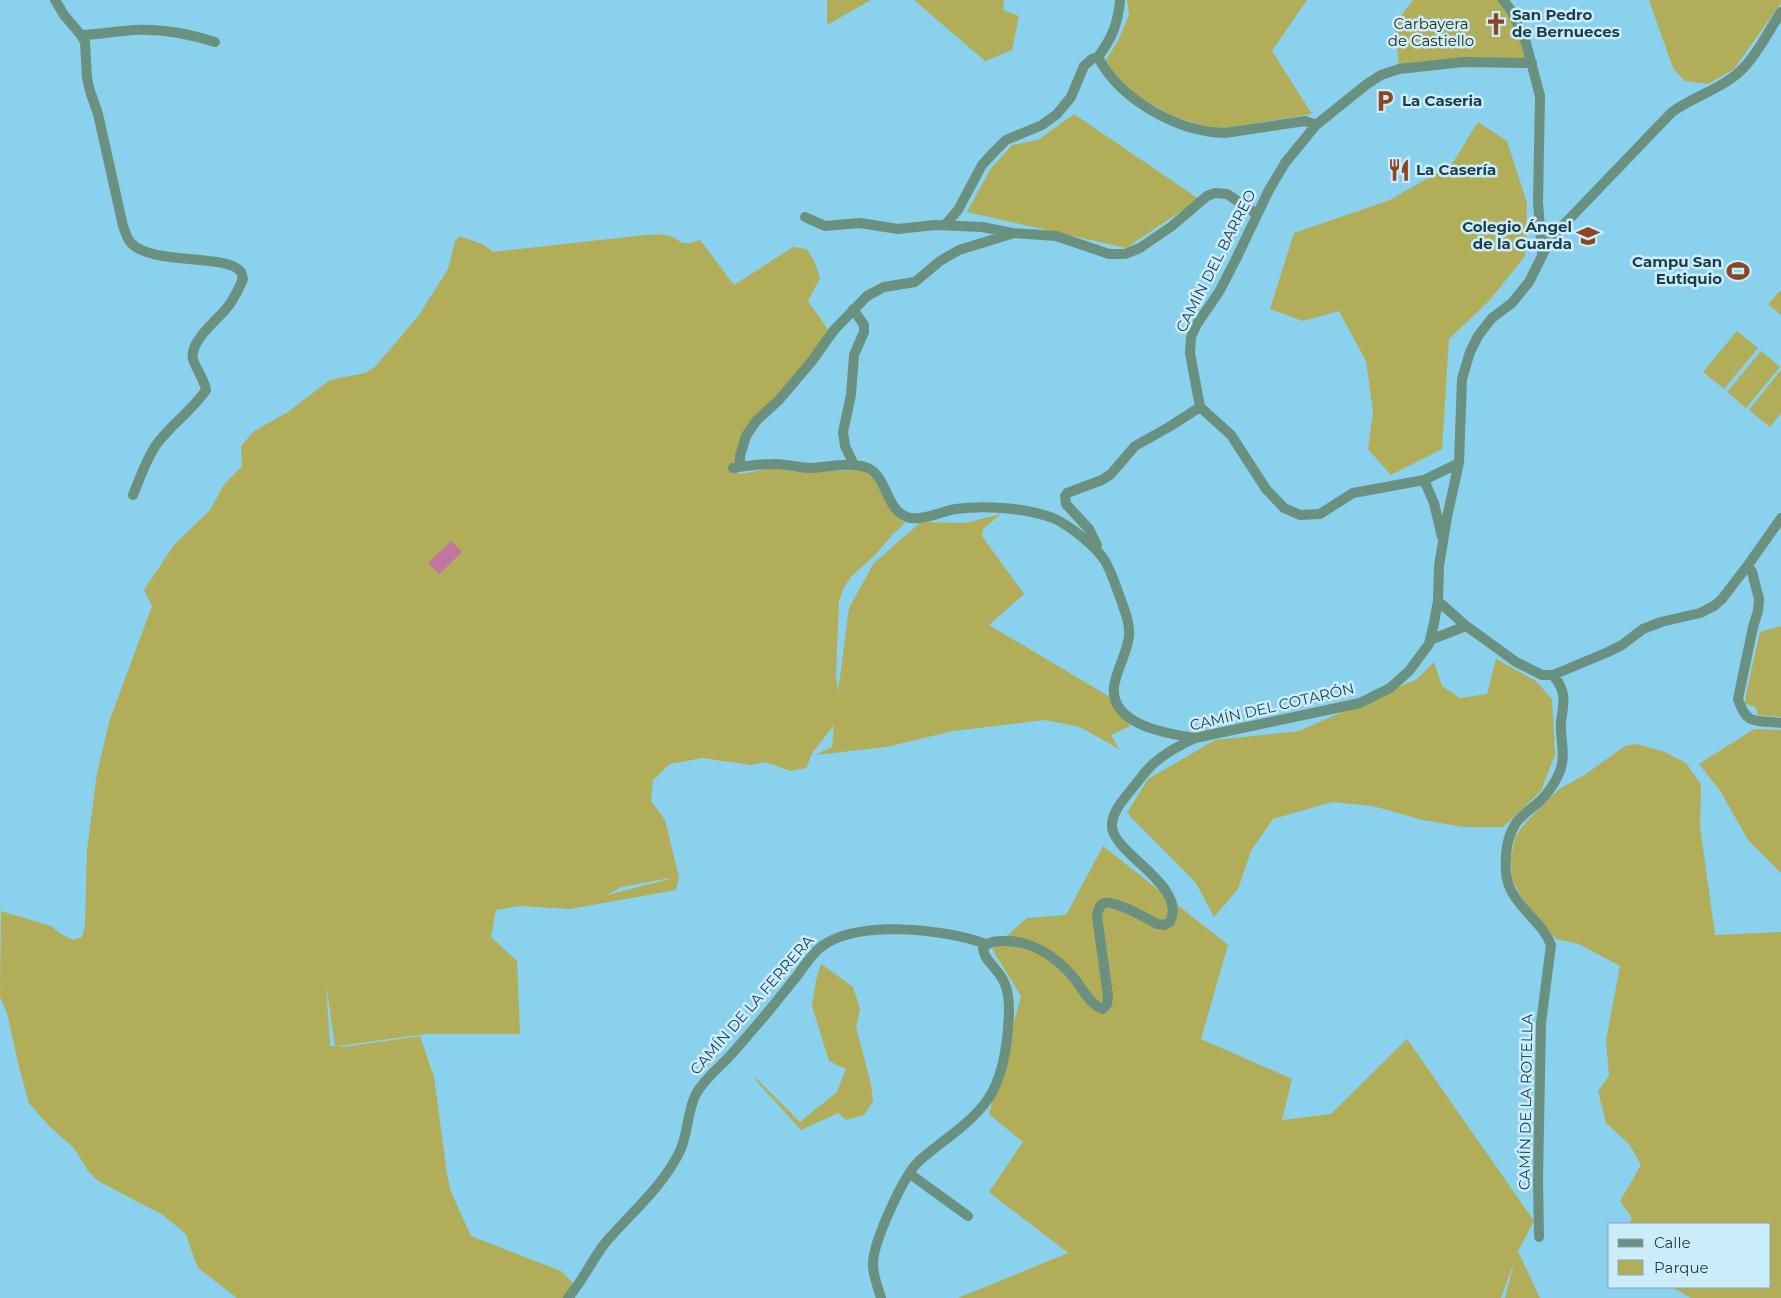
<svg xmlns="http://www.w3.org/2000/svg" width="1781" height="1298" viewBox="0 0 1781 1298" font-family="Montserrat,sans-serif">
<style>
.green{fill:#b1ad58;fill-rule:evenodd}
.water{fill:#c275a0}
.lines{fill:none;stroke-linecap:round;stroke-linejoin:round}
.minor{stroke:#6a907f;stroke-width:10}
.labels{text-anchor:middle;stroke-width:5;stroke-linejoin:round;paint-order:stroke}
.poi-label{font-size:15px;font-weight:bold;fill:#1f3d49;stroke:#caecfb;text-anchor:start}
.park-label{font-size:15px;fill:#312e07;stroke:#caecfb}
.street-label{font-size:15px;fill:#1f3d49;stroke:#caecfb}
</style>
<rect width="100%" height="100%" fill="#8ad1ee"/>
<!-- green -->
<path class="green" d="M827,0H871L827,25Z
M914,0H1004L1003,10L1019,16L1012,50L985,61Z
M1127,0H1307L1272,51L1312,114L1219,129L1201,125L1173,116L1135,95L1112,71L1106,60L1118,41L1129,15Z
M1413,0H1503L1532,63L1399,69L1395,24Z
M1649,0H1781V3L1734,69L1708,84L1685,81L1673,68Z
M1074,114L1199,199L1126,248L967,212L990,170L1012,145L1038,140Z
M1478,122L1507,141L1527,203L1525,256L1489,301L1449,339L1442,449L1391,475L1368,449L1373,412L1366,361L1339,311L1303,321L1270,309L1294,233L1390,200L1452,164Z
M645,235C651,235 659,234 665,235C682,237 677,249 700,240L734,285L793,247L807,249L815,263L820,278L808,301L829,331L809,359L777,398L738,456L733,468L740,474L774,468L796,472L863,470L873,477L890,509L898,518L905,523L891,536L878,552L852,576L844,587L839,601L836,675L838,692L849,608L874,563L921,522L966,523L1001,514L983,529L982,536L1024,594L989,625L1110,697L1130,726L1111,735L1119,749L1080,727L1045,720L953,731L886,747L815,755L832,747L834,725L813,752L806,768L791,771L765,762L751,765L702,758L670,764L653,780L651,801L665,820L679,877L676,890L570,909L520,906L496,910L491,937L517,961L520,1034H426L338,1046L344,1047L420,1036L434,1077L447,1174L451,1192L471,1236L561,1271L575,1285L563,1298H237L198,1268L195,1261L186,1234L163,1215L98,1181L88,1171L74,1148L50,1127L29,1103L19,1067L7,1013L0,997L1,911L51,926L61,934L73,940L82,937L85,926L87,850L97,773L110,719L152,606L144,590L174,545L210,510L223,486L242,466L241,446L254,431L288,412L330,380L365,373L375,367L419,315L448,269L455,241L460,236L484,245L493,252ZM670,878V879L607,895L621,887ZM326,983L335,1046H330Z
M1781,290V315L1768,304Z
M1737,331L1758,348L1724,389L1703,372Z
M1761,351L1780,367L1746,408L1727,392Z
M1781,370V413L1770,427L1749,410Z
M1781,626V717L1757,715V710L1754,706L1745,704L1746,694L1760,632Z
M1496,659L1536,681L1552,699L1555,755L1541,791L1503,827H1464L1423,820L1373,806L1332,802L1273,819L1251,851L1238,889L1214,917L1196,883L1127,813L1148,779L1215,740L1299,731L1417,679L1434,662L1442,686L1460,698L1487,694Z
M1754,729L1781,730V873L1748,840L1721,792L1699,764Z
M1636,744L1665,752L1686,763L1701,784L1700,826L1715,935L1781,932V1298H1691L1672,1287H1770V1224H1629L1632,1218L1620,1201L1641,1165L1629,1144L1606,1123L1598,1091L1609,1076L1606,1041L1620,966L1579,944L1556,939L1522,898L1512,879L1511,858L1515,837L1525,823L1559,789L1586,774L1625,746Z
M1103,846L1228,945L1201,1039L1292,1079L1282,1120L1331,1114L1407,1039L1534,1221L1518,1251L1540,1298H1505L1514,1262L1501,1298H958L1068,1253L989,1192L1023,1142L989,1114L1021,996L992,949L1027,918L1066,915Z
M821,964L853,987L860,1009L856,1027L871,1084L873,1101L864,1115L846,1120L838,1113L801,1130L759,1084L754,1076L800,1122L837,1092L846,1069L829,1061L812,1006L816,980Z"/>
<!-- water -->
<path class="water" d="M451,541L462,552L439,574L428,563Z"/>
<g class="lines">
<!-- minor -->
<path class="minor" d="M55,0L64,15L81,35L85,42L87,78L90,91L98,114L123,226C125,231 127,239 131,243C153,266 227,253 241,272C242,274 242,277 243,279C238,290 234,300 226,309C216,321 189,342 193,359C196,370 204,378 206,390C192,411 170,425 156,445C146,460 140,478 133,495
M1120,0C1118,24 1112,38 1098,57C1120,100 1178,132 1225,133L1305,121L1316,125
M1503,0L1511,10L1526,43L1540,96L1538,202L1542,254
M81,35C96,35 109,32 123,31C154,27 186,33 215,42
M805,217L825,226L860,223L898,229L935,225L982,227L1012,233L1056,236L1109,254H1125L1140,248L1172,226L1207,196L1215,193L1227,194L1257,214
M945,225L958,210L982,165L994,152L1006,140L1042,125L1057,114L1071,97L1084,66L1092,59L1098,57
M853,309L864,325V332L854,355L851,395L843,432L845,446L854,465
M740,467V456L746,436L757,420L779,400L812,361L834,330L867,296L884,287L915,282L940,261L959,250L1011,234
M733,468C746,466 761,464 774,464C787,464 799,468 812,468C829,467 852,461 868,468C888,477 886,514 911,518C926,520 942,511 956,509C984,505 1027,508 1053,518C1069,525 1096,546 1105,561C1112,573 1116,587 1121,600C1125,612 1130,623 1129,636C1127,654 1116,670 1114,687C1110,725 1168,734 1195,738
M1424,480L1459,463
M1442,537L1434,503L1424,480L1353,493L1320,514L1300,515L1284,508L1266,489L1231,435L1200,407L1190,353L1191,337L1197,324L1219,292L1236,259L1269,190L1285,163L1316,125L1367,84L1381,75L1399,69L1463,62L1532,63
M1095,549L1097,545L1089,529L1066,504L1065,496L1067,493L1102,480L1111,474L1135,446L1169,427L1200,407
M1748,565L1752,572L1759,599L1758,611L1753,627L1738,699C1747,728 1758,719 1781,723
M1438,601L1465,625L1516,662L1542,675H1553L1608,652L1622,645L1643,629L1661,622L1700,613L1714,606L1722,599L1748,565L1781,518
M1430,640L1466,626
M910,1174L968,1216
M1539,1237L1538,1179L1541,1023L1551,945C1541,918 1508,904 1506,872C1505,856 1507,836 1516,823C1522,814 1533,808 1541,800C1549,792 1556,781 1560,771C1566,755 1560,738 1561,722C1564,702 1567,692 1553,675
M568,1298C583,1281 592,1259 606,1242C631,1213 660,1189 678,1155C689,1136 686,1113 696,1094C703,1081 716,1070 726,1060C737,1049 746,1037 756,1026C770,1010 783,993 797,976C804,966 811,955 821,947C857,919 945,929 986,944
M881,1298C878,1287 873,1276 873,1265C872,1244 903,1177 918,1162C941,1141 970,1125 988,1099C1004,1076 1008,1040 1009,1012C1009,995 1007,982 996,970C990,962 984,958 983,948C990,940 998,941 1008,941C1034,942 1057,958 1074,978C1082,988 1090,1005 1103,1009L1107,1004L1108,996L1097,916C1098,911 1099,905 1104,903C1115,900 1146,918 1157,924L1164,925L1170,922C1188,886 1114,854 1112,827C1111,813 1123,800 1131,790C1138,782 1145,771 1153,764C1165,753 1180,745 1195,738L1360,703L1390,688L1409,671L1429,644L1434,623L1438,601L1439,566L1447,517L1459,463L1462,379L1470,352L1478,336L1492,318L1512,303L1529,282L1551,238L1672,112C1696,95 1728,87 1747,64C1760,49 1770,29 1781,12"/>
</g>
<!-- icons -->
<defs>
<symbol id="church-bare" viewBox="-9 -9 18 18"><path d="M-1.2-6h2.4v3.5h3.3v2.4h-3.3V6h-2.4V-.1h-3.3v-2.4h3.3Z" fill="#8c4520" stroke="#caecfb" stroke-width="2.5" paint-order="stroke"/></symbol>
<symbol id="parking-bare" viewBox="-9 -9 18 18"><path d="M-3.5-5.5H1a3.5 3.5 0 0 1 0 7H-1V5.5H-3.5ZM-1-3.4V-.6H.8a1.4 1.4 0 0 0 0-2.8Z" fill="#8c4520" stroke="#caecfb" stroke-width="2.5" paint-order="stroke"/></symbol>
<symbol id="restaurant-bare" viewBox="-9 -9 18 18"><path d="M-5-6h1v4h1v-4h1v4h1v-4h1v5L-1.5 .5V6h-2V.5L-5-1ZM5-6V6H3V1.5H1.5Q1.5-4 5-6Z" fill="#8c4520" stroke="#caecfb" stroke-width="2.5" paint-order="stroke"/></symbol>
<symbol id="school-bare" viewBox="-9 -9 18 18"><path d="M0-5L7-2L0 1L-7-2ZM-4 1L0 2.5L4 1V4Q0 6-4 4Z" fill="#8c4520" stroke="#caecfb" stroke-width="2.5" paint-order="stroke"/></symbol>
<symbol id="stadium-bare" viewBox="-9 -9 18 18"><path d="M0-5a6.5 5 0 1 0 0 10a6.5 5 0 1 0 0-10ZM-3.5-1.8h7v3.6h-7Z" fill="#8c4520" stroke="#caecfb" stroke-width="2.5" paint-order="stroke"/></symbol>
</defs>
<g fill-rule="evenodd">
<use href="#church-bare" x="1480" y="8" width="32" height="32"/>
<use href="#parking-bare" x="1369" y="85" width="32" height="32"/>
<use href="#restaurant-bare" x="1383" y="154" width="32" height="32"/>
<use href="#school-bare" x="1572" y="220" width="32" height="32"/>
<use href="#stadium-bare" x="1722" y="255" width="32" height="32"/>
</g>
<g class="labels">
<!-- poi labels -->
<g class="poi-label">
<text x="1512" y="20">San Pedro<tspan x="1512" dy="17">de Bernueces</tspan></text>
<text x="1402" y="106">La Caseria</text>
<text x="1416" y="175">La Casería</text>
<text x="1572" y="232" text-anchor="end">Colegio Ángel<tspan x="1572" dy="17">de la Guarda</tspan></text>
<text x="1722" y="267" text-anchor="end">Campu San<tspan x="1722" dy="17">Eutiquio</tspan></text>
</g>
<!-- park labels -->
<g class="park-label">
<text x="1431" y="29">Carbayera<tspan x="1431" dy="17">de Castiello</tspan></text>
</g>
<!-- street labels -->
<g class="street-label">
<text transform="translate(1216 261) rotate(-63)" y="5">CAMÍN DEL BARREO</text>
<text transform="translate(1272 707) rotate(-13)" y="5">CAMÍN DEL COTARÓN</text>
<text transform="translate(752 1005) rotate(-49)" y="5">CAMÍN DE LA FERRERA</text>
<text transform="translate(1526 1102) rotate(-89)" y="5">CAMÍN DE LA ROTELLA</text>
</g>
</g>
<!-- legend -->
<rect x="1608" y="1223" width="162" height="65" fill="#caecfb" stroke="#86a6b4"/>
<rect x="1618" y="1239" width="25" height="8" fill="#6a907f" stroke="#86a6b4"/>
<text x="1654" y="1248" font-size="15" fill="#1f3d49">Calle</text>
<rect x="1618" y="1260" width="25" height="15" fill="#b1ad58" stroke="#86a6b4"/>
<text x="1654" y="1273" font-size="15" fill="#1f3d49">Parque</text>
</svg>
